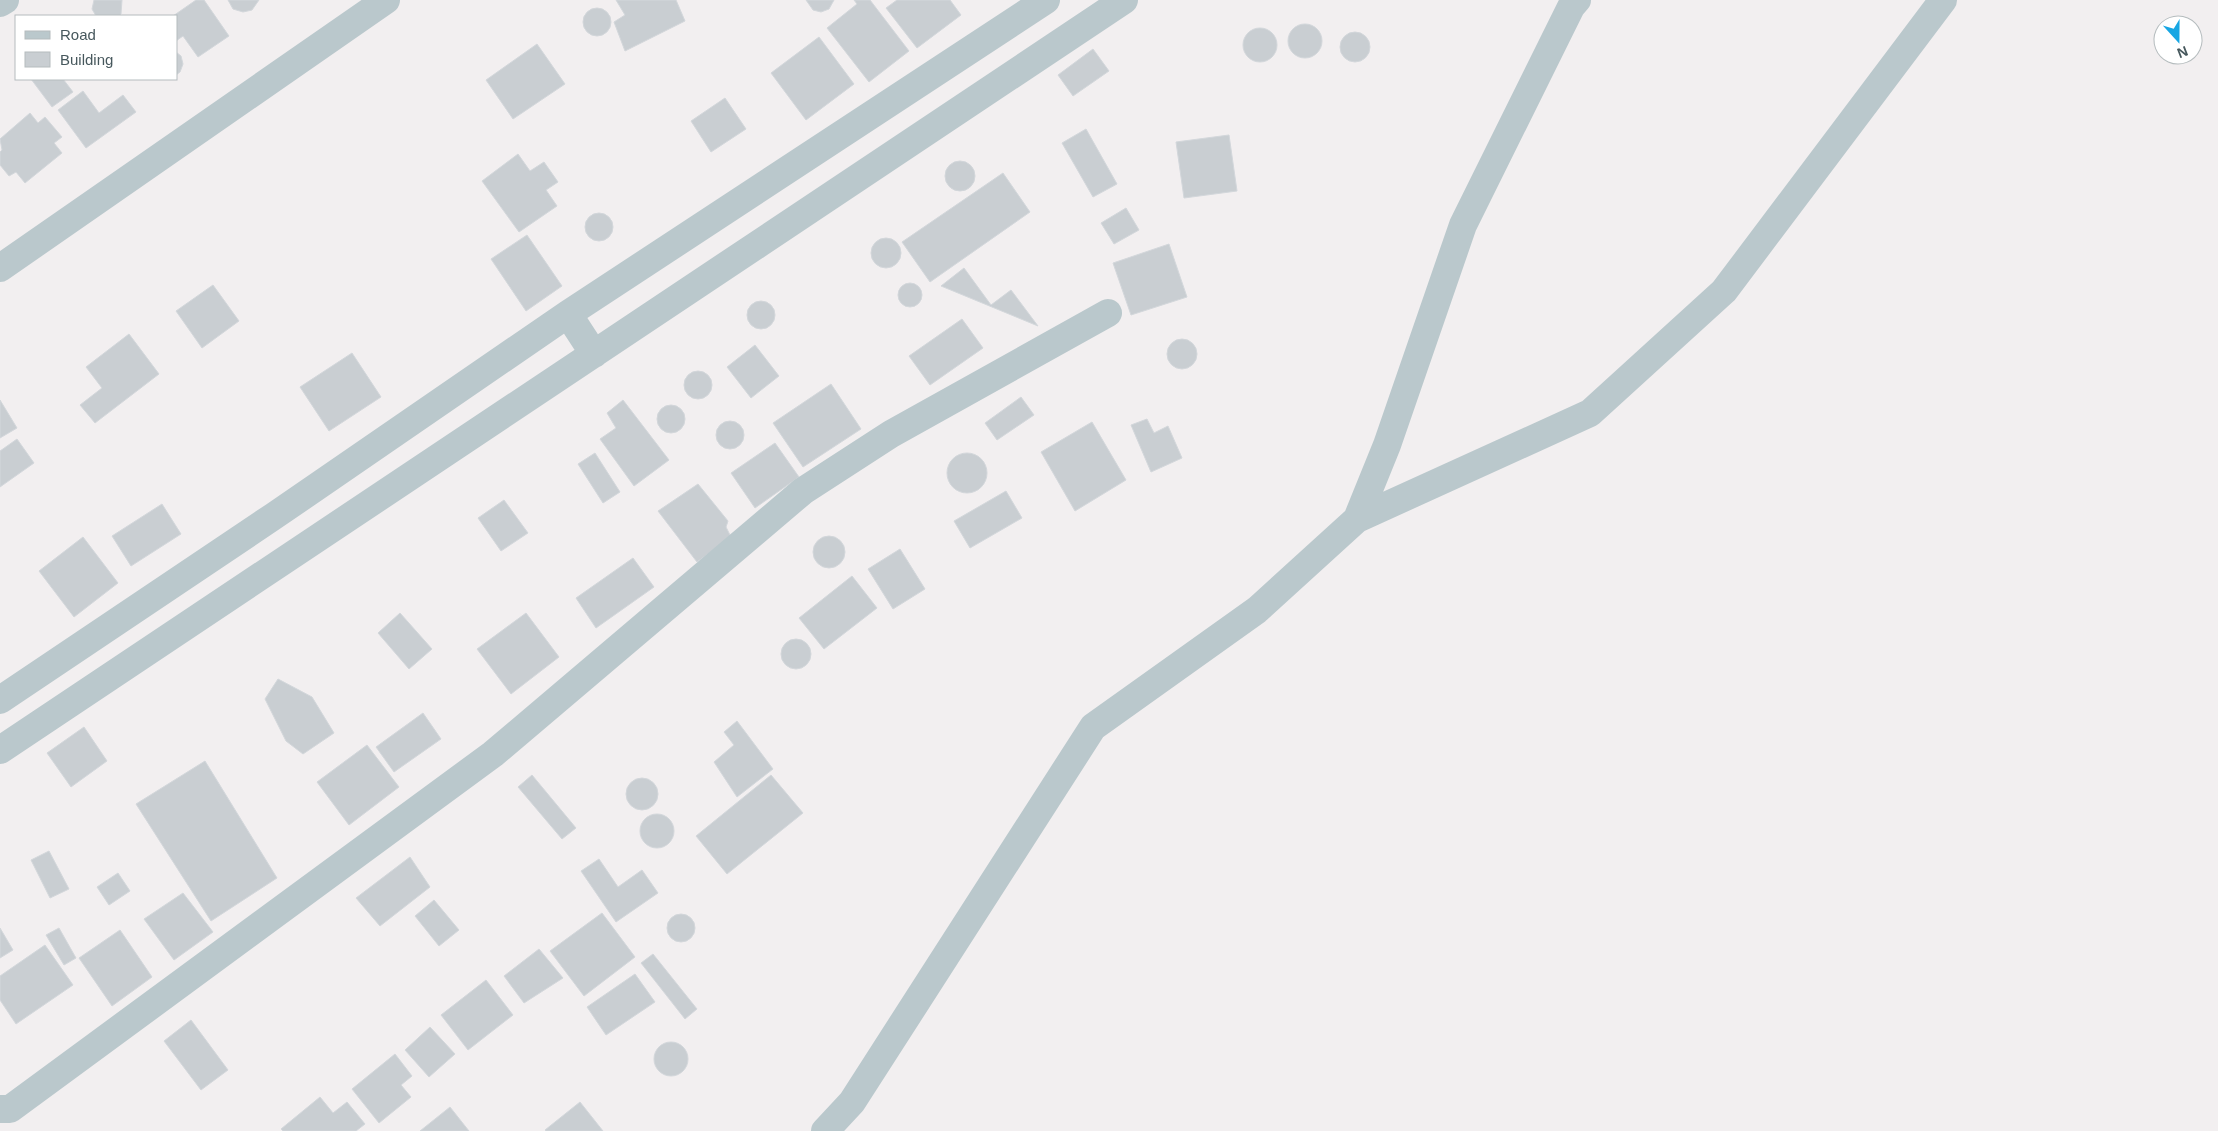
<svg xmlns="http://www.w3.org/2000/svg" width="2218" height="1131" viewBox="0 0 2218 1131" font-family="Helvetica,sans-serif">
<style>
.building{fill:#c9ced2;stroke:#d3d7db}
.lines{fill:none;stroke-linecap:round;stroke-linejoin:round}
.street{stroke:#bac8cc;stroke-width:28}
</style>
<rect width="100%" height="100%" fill="#f2eff0"/>
<!-- building -->
<path class="building" d="M94,0H122L121,14L119,16H96L92,9Z
M196,0H204L229,36L198,57L183,36L176,41V16H173Z
M228,0H259L252,10L243,12L233,9Z
M616,0H676L685,21L625,51L614,22L625,15Z
M806,0H834L829,9L821,12L813,10Z
M854,0H870L909,51L869,82L827,28L857,4Z
M897,0H950L961,15L917,48L886,8Z
M583 22a14 14 0 1 1 28 0a14 14 0 1 1-28 0Z
M1288 41a17 17 0 1 1 34 0a17 17 0 1 1-34 0Z
M1243 45a17 17 0 1 1 34 0a17 17 0 1 1-34 0Z
M1340 47a15 15 0 1 1 30 0a15 15 0 1 1-30 0Z
M819,37L854,84L806,120L771,73Z
M537,44L565,84L513,119L486,80Z
M1093,49L1109,71L1073,96L1058,75Z
M176,52L181,56L183,64L180,72L176,75Z
M31,79H63L73,92L52,107Z
M83,91L99,113L123,95L136,112L86,148L58,110Z
M725,98L746,129L711,152L691,121Z
M30,113L38,123L45,117L62,137L54,143L62,153L25,183L16,172L9,176L0,165V152L2,150L0,139Z
M1086,129L1117,184L1093,197L1062,143Z
M1229,135L1237,191L1184,198L1176,142Z
M518,154L530,171L544,162L558,182L546,190L557,206L519,232L482,181Z
M945 176a15 15 0 1 1 30 0a15 15 0 1 1-30 0Z
M1003,173L1030,212L930,282L902,242Z
M1126,208L1139,230L1114,244L1101,223Z
M585 227a14 14 0 1 1 28 0a14 14 0 1 1-28 0Z
M527,235L562,286L526,311L491,259Z
M871 253a15 15 0 1 1 30 0a15 15 0 1 1-30 0Z
M1169,244L1187,297L1131,315L1113,263Z
M964,268L991,305L1011,290L1038,326L941,286Z
M898 295a12 12 0 1 1 24 0a12 12 0 1 1-24 0Z
M213,285L239,321L202,348L176,311Z
M747 315a14 14 0 1 1 28 0a14 14 0 1 1-28 0Z
M962,319L983,348L930,385L909,356Z
M129,334L159,374L95,423L80,405L102,388L86,367Z
M1167 354a15 15 0 1 1 30 0a15 15 0 1 1-30 0Z
M755,345L779,376L751,398L727,367Z
M352,353L381,397L329,431L300,387Z
M684 385a14 14 0 1 1 28 0a14 14 0 1 1-28 0Z
M831,384L861,429L803,467L773,423Z
M1021,397L1034,415L997,440L985,423Z
M0,400L17,428L0,438Z
M623,400L669,460L634,486L600,439L616,428L607,413Z
M657 419a14 14 0 1 1 28 0a14 14 0 1 1-28 0Z
M1147,419L1154,433L1168,426L1182,458L1151,472L1131,425Z
M716 435a14 14 0 1 1 28 0a14 14 0 1 1-28 0Z
M1092,422L1126,480L1075,511L1041,452Z
M17,439L34,463L0,487V451Z
M775,443L799,477L755,508L731,473Z
M947 473a20 20 0 1 1 40 0a20 20 0 1 1-40 0Z
M595,453L620,492L603,503L578,464Z
M698,484L728,521L726,527L731,537L697,562L658,511Z
M1006,491L1022,518L970,548L954,521Z
M504,500L528,533L501,551L478,518Z
M162,504L181,534L131,566L112,536Z
M813 552a16 16 0 1 1 32 0a16 16 0 1 1-32 0Z
M83,537L118,583L74,617L39,571Z
M900,549L925,589L893,609L868,569Z
M633,558L654,587L596,628L576,598Z
M852,576L877,608L824,649L799,618Z
M400,613L432,649L409,669L378,633Z
M526,613L559,657L511,694L477,649Z
M781 654a15 15 0 1 1 30 0a15 15 0 1 1-30 0Z
M278,679L312,697L334,733L303,754L286,741L265,699Z
M423,713L441,739L394,772L376,747Z
M737,721L773,769L737,797L714,762L734,745L724,732Z
M84,727L107,761L71,787L47,753Z
M367,745L399,787L349,825L317,782Z
M205,761L277,878L211,921L136,804Z
M532,775L576,828L562,839L518,787Z
M771,775L803,813L727,874L696,836Z
M626 794a16 16 0 1 1 32 0a16 16 0 1 1-32 0Z
M640 831a17 17 0 1 1 34 0a17 17 0 1 1-34 0Z
M49,851L69,889L50,898L31,860Z
M410,857L430,887L380,926L356,898Z
M599,859L618,887L642,870L658,893L616,922L581,871Z
M118,873L130,891L109,905L97,887Z
M183,893L213,932L174,960L144,919Z
M434,900L459,930L439,946L415,916Z
M602,913L635,957L584,996L550,951Z
M667 928a14 14 0 1 1 28 0a14 14 0 1 1-28 0Z
M0,928L13,950L0,958Z
M59,928L76,958L64,965L46,935Z
M120,930L152,977L112,1006L79,958Z
M45,945L73,985L16,1024L0,1000V976Z
M539,949L563,978L524,1003L504,976Z
M653,954L697,1009L685,1019L641,963Z
M635,974L655,1002L606,1035L587,1007Z
M486,980L513,1015L468,1050L441,1015Z
M191,1020L228,1070L201,1090L164,1041Z
M430,1027L455,1054L429,1077L405,1050Z
M654 1059a17 17 0 1 1 34 0a17 17 0 1 1-34 0Z
M395,1054L412,1076L401,1085L411,1097L379,1123L352,1089Z
M320,1097L333,1113L347,1102L365,1124L356,1131H283L281,1129Z
M580,1102L603,1131H546L545,1130Z
M450,1107L469,1131H420Z"/>
<g class="lines">
<!-- street -->
<path class="street" d="M0,3L5,0
M0,268L386,0
M568,314L594,354
M1357,519L1590,413L1724,291L1943,0
M0,700L274,516L568,314L1046,0
M0,750L1124,0
M0,1109H10L493,754L803,491L891,434L1108,313
M825,1131L852,1102L1093,727L1257,610L1357,519L1387,445L1463,225L1571,7L1577,0"/>
</g>
<!-- legend -->
<rect x="15" y="15" width="162" height="65" fill="#ffffff" stroke="#b5bcbe"/>
<rect x="25" y="31" width="25" height="8" fill="#bac8cc" stroke="#b5bcbe"/>
<text x="60" y="40" font-size="15" fill="#47585d">Road</text>
<rect x="25" y="52" width="25" height="15" fill="#c9ced2" stroke="#b5bcbe"/>
<text x="60" y="65" font-size="15" fill="#47585d">Building</text>
<!-- north arrow -->
<g transform="translate(2178 40) rotate(159)"><circle r="24" fill="#ffffff" stroke="#b5bcbe"/>
<path d="M0-4L9 19L0 12L-9 19Z" fill="#17a6e3"/>
<text y="-8" font-size="14" font-weight="bold" text-anchor="middle" fill="#47585d">N</text>
</g>
</svg>
